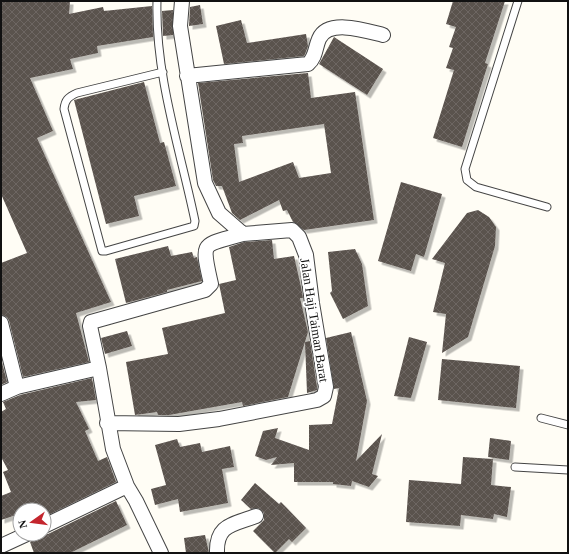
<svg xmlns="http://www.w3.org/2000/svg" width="569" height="554" viewBox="0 0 569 554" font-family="'Times New Roman',serif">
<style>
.building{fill:url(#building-cross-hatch);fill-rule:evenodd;filter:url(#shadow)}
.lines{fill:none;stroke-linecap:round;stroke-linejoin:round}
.service-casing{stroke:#444;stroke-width:9}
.minor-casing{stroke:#444;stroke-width:16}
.service{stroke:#fff;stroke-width:7}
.minor{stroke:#fff;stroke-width:14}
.labels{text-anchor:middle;stroke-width:4;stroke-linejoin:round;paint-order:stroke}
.street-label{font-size:13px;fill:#111;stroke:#fff}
</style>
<defs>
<pattern id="building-cross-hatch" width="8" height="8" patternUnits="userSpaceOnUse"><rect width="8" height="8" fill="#5a524d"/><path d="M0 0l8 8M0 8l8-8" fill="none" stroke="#6d6662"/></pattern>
<filter id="shadow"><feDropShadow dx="3.5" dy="3.5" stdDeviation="0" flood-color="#0004"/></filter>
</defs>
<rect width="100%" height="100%" fill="#fffdf5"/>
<!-- building -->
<path class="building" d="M1,1H70L69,14L103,7L104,11L152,6L153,37L97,46L98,53L70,59L73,69L30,78L53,131L37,138L111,302L76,313L89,362L23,377L9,321L7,317L1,315V263L27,253L1,194Z
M453,1H505L485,63L488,64L462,147L433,138L454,70L446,68L453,48L449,47L456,27L446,24Z
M200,5L203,24L189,26L190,7Z
M173,10V35L163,36L162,11Z
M241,20L247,43L306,34L308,46L305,54L304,56L224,64L216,26Z
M334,37L383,69L367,95L319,64Z
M308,73L311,98L355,92L374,220L304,230L293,222L287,210L283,211L279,200L240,220L232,213L222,186H216L213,180L198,83ZM324,124L331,173L299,178L293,162L239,182L234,144L243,143L242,136Z
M144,82L160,143L164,142L176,186L134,196L139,216L106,224L74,100Z
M401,182L442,194L424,257L416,254L411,271L378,261Z
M478,210L489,217L496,227L495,246L468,337L442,353L446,314L433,312L445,263L432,259L467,213Z
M272,240L274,259L294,256L301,287L303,298H300L308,332L288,397L243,406L242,402L169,415H158L157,412L135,415L126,362L168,354L162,328L225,313L219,284L236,280L229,247L244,242Z
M168,246L171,256L192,252L194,258L197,257L202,281L167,290V292L126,303L115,259Z
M355,249L362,264L368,306L343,319L330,293L332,291L328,252Z
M127,331L132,346L105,354L101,338Z
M351,332L367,401L356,461L382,434L372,474L378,476L369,487L352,481L351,486L333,484V482H294V463L271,465L277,457L266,460L255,456L263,431L278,428L275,438L309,450V425L332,424L339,388L334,389L326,338Z
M409,337L427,342L411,398L394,396Z
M310,341L317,387V390L307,393L305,342Z
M1,358L7,382L1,385Z
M442,359L520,366L516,408L438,400Z
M92,378L96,400L76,402L89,429L85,431L98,461L107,457L116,482L44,517V510H20V517L19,514L1,520V496L11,492L3,472L8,470L1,457V412L6,409L3,402L20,395Z
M490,438L511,441L509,460L488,457Z
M177,439L180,447L200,443L202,452L230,446L234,467L222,469L228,503L180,512L178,499L155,505L151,489L166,485L155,445Z
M463,457L493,459L491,485L511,487L507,517L494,514L493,519L461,515L460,526L406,522L409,480L461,484Z
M255,483L279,504L281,502L306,528L292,542L289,539L275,553L253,531L264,520V513L258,508L251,509L241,500Z
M116,501L127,525L70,553H34L30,542L34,539L35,534H48Z
M205,535L209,553H186L184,538Z"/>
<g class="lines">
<defs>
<path id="service" d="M157,1C155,75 180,149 195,221L194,226L106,251H102L64,109C65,100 68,97 77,93L163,72
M518,1L465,169L467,180L476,187L547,207
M541,418L568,425
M515,467L568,470"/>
<path id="minor" d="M187,76L308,64C316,57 315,48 319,39C328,18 367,31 383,35
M1,323L17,387
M99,368L90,326L91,322L205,290L211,284C201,240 201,246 243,234
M1,394L17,387L99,368L113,449L127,486L136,501L161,553
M107,423L179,424L219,419L317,400L324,396L326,387L312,303L306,255L299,237L292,230L243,234L219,213L205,183L180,26L182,1
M44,526L127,486
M1,546L27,534
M217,553C216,524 233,525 256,516"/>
</defs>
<!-- service casing -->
<use href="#service" class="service-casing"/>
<!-- minor casing -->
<use href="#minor" class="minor-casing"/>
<!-- service -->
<use href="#service" class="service"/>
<!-- minor -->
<use href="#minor" class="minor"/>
</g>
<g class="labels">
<!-- street labels -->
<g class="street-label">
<text transform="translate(315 320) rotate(81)" y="5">Jalan Haji Taiman Barat</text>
</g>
</g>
<!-- border -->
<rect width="569" height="554" fill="none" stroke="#111111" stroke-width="4"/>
<!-- north arrow -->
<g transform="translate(32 522) rotate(256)"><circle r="19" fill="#ffffff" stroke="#a0a0a0"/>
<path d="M0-3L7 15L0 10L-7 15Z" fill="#c4262e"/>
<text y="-6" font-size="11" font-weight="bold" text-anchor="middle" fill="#111111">N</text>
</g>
</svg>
